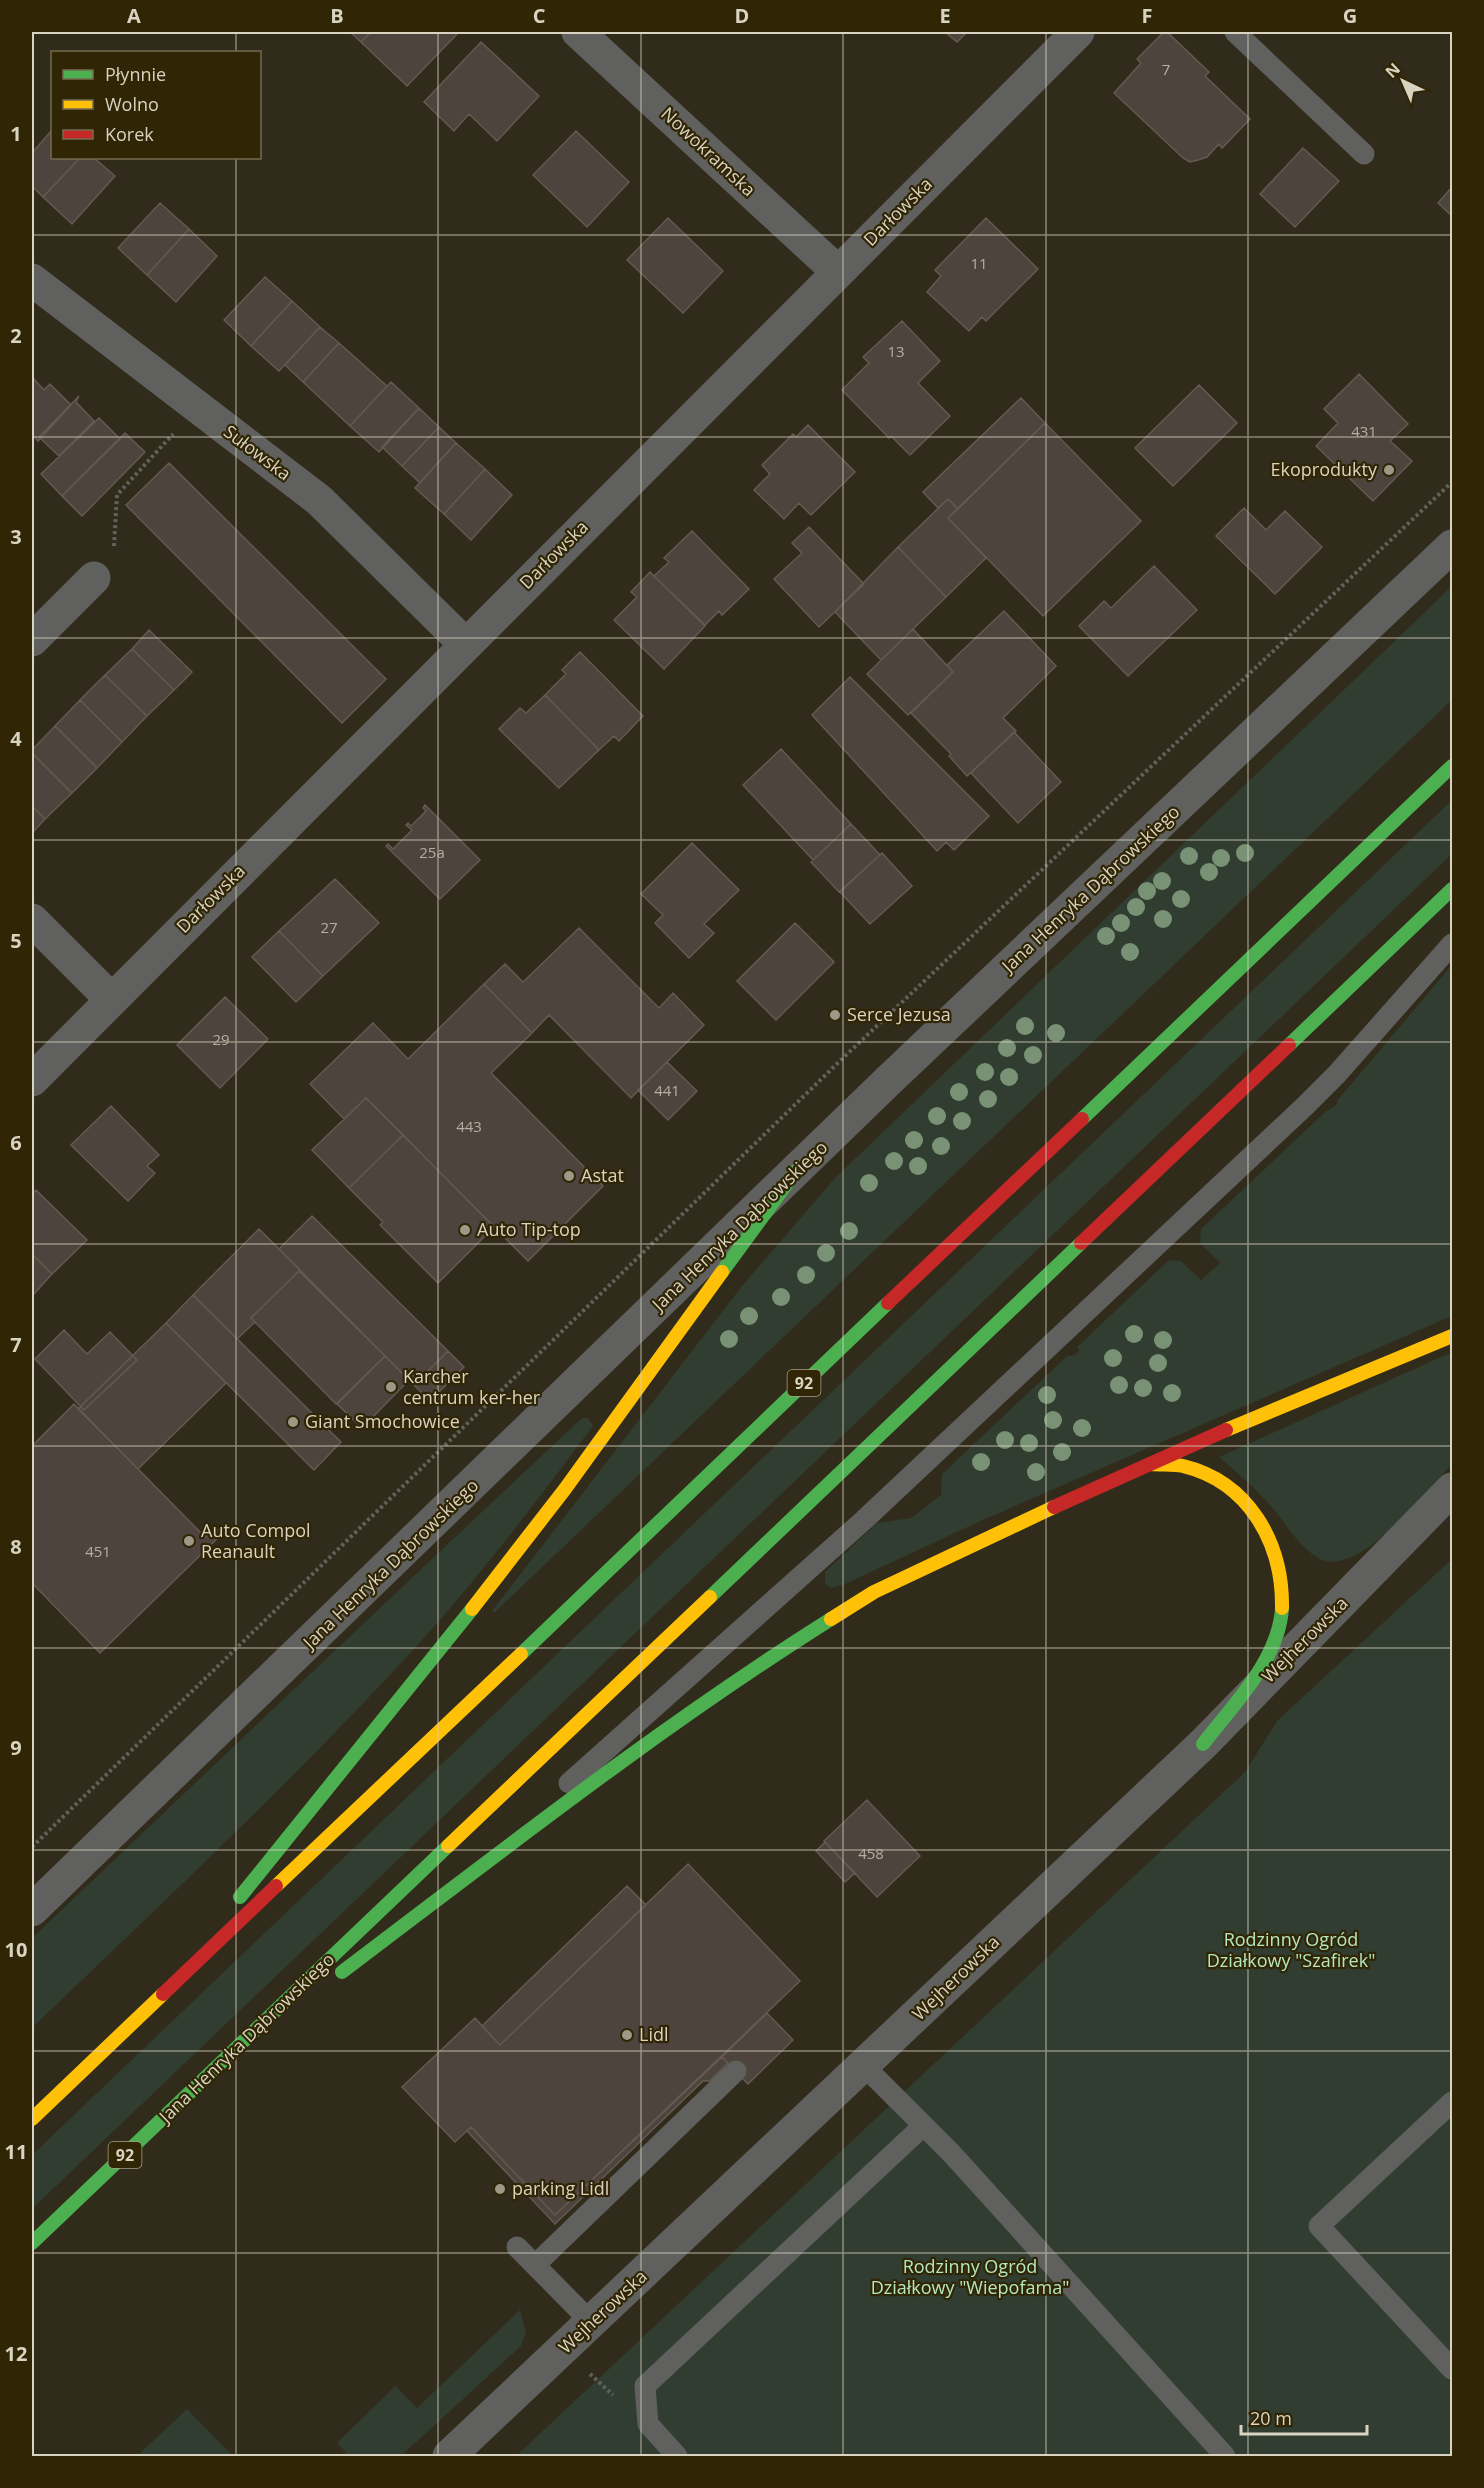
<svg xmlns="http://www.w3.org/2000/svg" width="1484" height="2488" viewBox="0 0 1484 2488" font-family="'Open Sans',sans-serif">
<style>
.green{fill:#303d30}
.building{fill:#4c443d;stroke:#645a52;stroke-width:1.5}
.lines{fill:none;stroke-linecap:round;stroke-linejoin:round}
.path{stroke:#62615b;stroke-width:4;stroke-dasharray:3 3;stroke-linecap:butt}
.lane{stroke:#60615f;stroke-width:21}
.street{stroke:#60615f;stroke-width:33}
.fast{stroke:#4caf50;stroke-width:14}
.slow{stroke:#ffc107;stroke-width:14}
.jam{stroke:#c62828;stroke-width:14}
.tree{fill:#799275}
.grid{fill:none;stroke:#d9d3c1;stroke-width:1.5;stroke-opacity:0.55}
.poi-dot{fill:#9e9887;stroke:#302605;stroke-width:2}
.labels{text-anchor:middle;stroke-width:4.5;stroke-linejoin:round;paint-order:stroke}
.number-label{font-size:15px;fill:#b6afa0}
.shield{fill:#302605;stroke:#a69f89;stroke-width:1.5}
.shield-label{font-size:16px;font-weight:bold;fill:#d9d3c1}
.street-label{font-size:18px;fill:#d9d3c1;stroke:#302605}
.poi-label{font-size:18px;fill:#d9d3c1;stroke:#302605;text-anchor:start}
.park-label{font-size:18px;fill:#b4e6bf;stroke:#302605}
.neatline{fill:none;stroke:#d9d3c1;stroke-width:2}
.grid-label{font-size:20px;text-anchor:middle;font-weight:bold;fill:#d9d3c1}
</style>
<rect width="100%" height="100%" fill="#302b1a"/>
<!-- green -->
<path class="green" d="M1452,586V700L494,1613L492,1611L742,1286L835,1178Z
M1452,800V854L32,2209V2155Z
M1452,965V1316L985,1519L845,1584L830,1588L825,1583V1572L877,1523L911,1518L941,1495L942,1474L1067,1356L1075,1355L1079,1350L1077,1347L1169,1260L1181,1261L1201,1280L1220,1263L1200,1243L1201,1229L1325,1112L1338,1104L1336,1102Z
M1452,1352V1464C1428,1490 1357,1581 1318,1558C1295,1544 1286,1522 1269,1504C1254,1487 1236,1472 1219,1457Z
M582,1418H588L593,1426C536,1502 479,1578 414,1649C293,1781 161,1904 32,2028V1938C215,1764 398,1590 582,1418Z
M1452,1559V2456H516L1245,1772L1277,1721Z
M520,2310L526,2332L521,2346L401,2456H341L346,2452L337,2443L395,2386L417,2408Z
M187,2409L233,2456H137Z"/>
<!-- building -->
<path class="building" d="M350,32H371L361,42Z
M371,32H455L457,34L407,86L361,42Z
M945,32H967L957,42Z
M1164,32H1167L1209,72L1205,76L1250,119L1222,148L1219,144L1207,157L1198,160L1190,162L1183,158L1114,93L1141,63L1137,59Z
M481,42L539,96L497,141L469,114L454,131L424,102Z
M52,130V158H80L43,197L32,186V153Z
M576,131L629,182L587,227L533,175Z
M1303,148L1339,181L1295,227L1260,194Z
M80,158H94L115,176L72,224L43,197Z
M1452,187V216L1438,203Z
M160,203L189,229L147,275L118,248Z
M668,218L723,271L683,313L627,260Z
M986,218L1038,269L986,321L982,317L969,331L927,292L941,276L935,270Z
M189,229L217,256L176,302L147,275Z
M265,277L292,301L251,346L224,320Z
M292,301L320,327L279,371L251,346Z
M902,321L940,361L918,383L950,416L910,455L891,436L889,438L842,390L869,363L863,357Z
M320,327L339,343L303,382L285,365Z
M339,343L387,386L350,426L303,382Z
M1359,374L1408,424L1390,441L1412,461L1373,501L1316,446L1338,423L1324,409Z
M32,377L44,390L50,384L71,405L38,441L32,434Z
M391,382L419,408L379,452L350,426Z
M1199,385L1237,423L1173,486L1135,448Z
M79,396L76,402L94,421L59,456L39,437Z
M1021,398L1045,423L958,509L948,499L938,508L923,492Z
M419,408L439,427L402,466L382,447Z
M99,418L120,439L62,496L41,474Z
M1045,423L1141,521L1043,616L948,518Z
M808,425L855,472L811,515L799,503L784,519L754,490L770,474L762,465L793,434L796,437Z
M439,427L456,443L420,483L402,466Z
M125,433L145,452L82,516L62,496Z
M456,443L485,469L444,514L415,488Z
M169,463L386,679L342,723L126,505Z
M485,469L512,495L471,540L444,514Z
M948,499L958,509L948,518L986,558L946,597L898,547Z
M1244,508L1266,530L1285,511L1322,547L1275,594L1216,536Z
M809,527L864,584L819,627L774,579L802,553L792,543Z
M692,531L749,589L722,615L719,611L705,625L654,576L669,562L664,558Z
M898,547L946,597L881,660L835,612Z
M1154,566L1197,610L1128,676L1079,626L1104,601L1111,608Z
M650,572L705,626L664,669L614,620L637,597L631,592Z
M1004,611L1056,666L1003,718L1016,731L967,776L949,756L951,754L911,713L953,672L947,665Z
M913,629L953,672L908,715L867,674Z
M149,630L192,672L174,690L132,649Z
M132,649L174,690L147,716L105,675Z
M580,652L643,716L619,741L614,736L599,750L545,695L566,674L562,670Z
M105,675L147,716L122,742L80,700Z
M850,677L989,816L954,850L946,842L937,851L812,715Z
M545,695L599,750L559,788L499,729L520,708L526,713Z
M80,700L122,742L97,768L55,726Z
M55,726L97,768L72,793L32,753V750Z
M1014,732L1061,782L1018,823L971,773Z
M781,749L851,824L813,860L743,785Z
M32,753L72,793L45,819L32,806Z
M425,805L480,860L440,899L386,846L388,844L393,849L412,830L406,825L408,823L411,826L426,811L423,808Z
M32,806L45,819L32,833Z
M851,824L880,855L839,892L811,862Z
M692,843L739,890L704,924L714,933L689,958L655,923L663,915L641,894Z
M882,853L912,886L870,924L840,892Z
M335,879L379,923L323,976L279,931Z
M795,923L834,962L776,1020L737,981Z
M579,928L659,1008L673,993L704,1025L631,1098L549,1015L532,1033L484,984L505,964L523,982Z
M279,931L323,976L296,1002L252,957Z
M484,984L532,1033L491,1073L603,1186L528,1261L366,1098L344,1119L310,1084L373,1023L408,1059Z
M225,997L268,1039L220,1088L177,1045Z
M667,1062L697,1091L668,1120L638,1090Z
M366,1098L403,1135L349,1188L312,1150Z
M111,1106L159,1155L147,1166L155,1173L128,1201L71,1145Z
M403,1135L494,1227L438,1283L380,1225L383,1222L349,1188Z
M36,1190L87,1240L52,1274L32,1254V1195Z
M312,1216L448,1351L414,1385L279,1249Z
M259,1229L300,1270L251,1318L255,1322L237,1339L193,1295Z
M32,1254L52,1274L32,1296Z
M299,1271L385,1356L336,1404L251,1318Z
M193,1295L341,1442L314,1470L166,1323Z
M166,1323L226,1383L138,1469L78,1409Z
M64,1330L87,1354L110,1332L137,1360L84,1410L35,1359Z
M448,1351L464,1367L430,1401L414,1385Z
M385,1356L409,1380L362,1428L337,1404Z
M74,1404L205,1537L219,1529L223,1533L100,1653L32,1583V1446Z
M867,1800L920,1856L877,1897L824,1841Z
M825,1842L855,1873L845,1882L816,1851Z
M688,1864L800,1981L555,2215L471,2127L455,2142L402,2087L475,2018L500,2045Z
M627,1886L646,1905L500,2045L482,2026Z
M767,2013L793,2040L748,2084L722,2057Z
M722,2057L728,2063L710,2081H703L555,2224L467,2131L471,2127L555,2215Z"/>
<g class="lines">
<!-- path -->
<path class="path" d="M114,546L117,495L173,434
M32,1847L844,1057L1452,482
M590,2374L613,2395"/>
<!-- lane -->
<path class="lane" d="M1235,32L1364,154
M569,1783L864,1520L1305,1106L1337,1074L1452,944
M864,2066L953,2155L1225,2456
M1452,2102L1319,2226L1452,2369
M517,2247L592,2323
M535,2265L736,2071
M677,2456L648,2424L645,2386L923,2126"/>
<!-- street -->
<path class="street" d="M578,32L838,272
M32,280L319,500L465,644
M32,640L94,578
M32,920L111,999
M32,1080L1078,32
M32,1910L888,1081L1452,546
M449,2456L1203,1744L1452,1489"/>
<!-- fast -->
<path class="fast" d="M1289,1045L1452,889
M1082,1119L1452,766
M722,1272L796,1171
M710,1597L1081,1243
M521,1654L888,1303
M1203,1744C1233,1705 1279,1660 1282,1608
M240,1897L472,1609
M342,1972C502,1851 661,1726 831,1619
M32,2243L448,1846"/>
<!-- slow -->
<path class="slow" d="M1226,1430L1452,1336
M1151,1464C1162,1465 1173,1464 1183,1466C1249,1482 1283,1543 1282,1608
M472,1609L565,1489L722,1272
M831,1619L874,1592L1054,1507
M448,1846L710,1597
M276,1886L521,1654
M32,2119L163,1994"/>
<!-- jam -->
<path class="jam" d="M1081,1243L1289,1045
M888,1303L1082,1119
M1054,1507L1226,1430
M163,1994L276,1886"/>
</g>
<!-- trees -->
<g class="tree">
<circle cx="1245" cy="853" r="9"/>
<circle cx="1189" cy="856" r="9"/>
<circle cx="1221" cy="858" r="9"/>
<circle cx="1209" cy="872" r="9"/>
<circle cx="1162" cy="881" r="9"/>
<circle cx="1147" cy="891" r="9"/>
<circle cx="1181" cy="899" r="9"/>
<circle cx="1136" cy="907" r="9"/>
<circle cx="1163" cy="919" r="9"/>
<circle cx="1121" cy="923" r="9"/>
<circle cx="1106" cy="936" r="9"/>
<circle cx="1130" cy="952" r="9"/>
<circle cx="1025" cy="1026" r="9"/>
<circle cx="1056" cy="1033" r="9"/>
<circle cx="1007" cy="1048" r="9"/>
<circle cx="1033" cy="1055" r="9"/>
<circle cx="985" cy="1072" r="9"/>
<circle cx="1009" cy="1077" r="9"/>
<circle cx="959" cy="1092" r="9"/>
<circle cx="988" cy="1099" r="9"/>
<circle cx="937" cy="1116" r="9"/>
<circle cx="962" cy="1121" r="9"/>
<circle cx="914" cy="1140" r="9"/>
<circle cx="941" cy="1146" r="9"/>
<circle cx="894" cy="1161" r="9"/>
<circle cx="918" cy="1166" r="9"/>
<circle cx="869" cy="1183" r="9"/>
<circle cx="849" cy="1231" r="9"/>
<circle cx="826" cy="1253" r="9"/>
<circle cx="806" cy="1275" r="9"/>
<circle cx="781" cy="1297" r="9"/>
<circle cx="749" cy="1316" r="9"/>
<circle cx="1134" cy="1334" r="9"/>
<circle cx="729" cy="1339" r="9"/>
<circle cx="1163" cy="1340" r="9"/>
<circle cx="1113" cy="1358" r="9"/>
<circle cx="1158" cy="1363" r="9"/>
<circle cx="1119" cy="1385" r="9"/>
<circle cx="1143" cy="1388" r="9"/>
<circle cx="1172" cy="1393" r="9"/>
<circle cx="1047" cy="1395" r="9"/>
<circle cx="1053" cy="1420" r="9"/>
<circle cx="1082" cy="1428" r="9"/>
<circle cx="1005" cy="1440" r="9"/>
<circle cx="1029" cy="1443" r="9"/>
<circle cx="1062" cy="1452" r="9"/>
<circle cx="981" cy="1462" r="9"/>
<circle cx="1036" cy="1472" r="9"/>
</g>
<!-- grid -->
<path class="grid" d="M236,32V52M438,32V2456M641,32V2456M843,32V2456M1046,32V2456M1248,32V2456M236,158V2456M32,235H1452M32,437H1452M32,638H1452M32,840H1452M32,1042H1452M32,1244H1452M32,1446H1452M32,1648H1452M32,1850H1452M32,2051H1452M32,2253H1452"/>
<!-- markers -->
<g class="poi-dot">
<circle cx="1389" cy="470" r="6"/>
<circle cx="835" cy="1015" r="6"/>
<circle cx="569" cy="1176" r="6"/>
<circle cx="465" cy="1230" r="6"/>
<circle cx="391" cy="1387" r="6"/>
<circle cx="293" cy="1422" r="6"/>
<circle cx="189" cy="1541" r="6"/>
<circle cx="627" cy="2035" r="6"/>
<circle cx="500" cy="2189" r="6"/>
</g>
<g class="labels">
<!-- number labels -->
<g class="number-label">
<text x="1166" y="75">7</text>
<text x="979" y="269">11</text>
<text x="896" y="357">13</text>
<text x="1364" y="437">431</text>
<text x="432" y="858">25a</text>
<text x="329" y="933">27</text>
<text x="221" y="1045">29</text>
<text x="667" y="1096">441</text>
<text x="469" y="1132">443</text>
<text x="98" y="1557">451</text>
<text x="871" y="1859">458</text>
</g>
<!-- shield labels -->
<g class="shield">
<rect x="787.5" y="1370" width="33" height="26" rx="4.5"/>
<rect x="108.5" y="2142" width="33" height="26" rx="4.5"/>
</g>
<g class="shield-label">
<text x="804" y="1389">92</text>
<text x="125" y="2161">92</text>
</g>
<!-- street labels -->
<g class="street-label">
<text transform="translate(708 152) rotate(43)" y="6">Nowokramska</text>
<text transform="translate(898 212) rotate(-45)" y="6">Darłowska</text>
<text transform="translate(257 453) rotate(37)" y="6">Sułowska</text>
<text transform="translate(554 555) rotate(-45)" y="6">Darłowska</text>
<text transform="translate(1091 889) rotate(-43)" y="6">Jana Henryka Dąbrowskiego</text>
<text transform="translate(211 899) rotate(-45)" y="6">Darłowska</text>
<text transform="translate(740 1226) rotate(-44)" y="6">Jana Henryka Dąbrowskiego</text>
<text transform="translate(391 1564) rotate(-44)" y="6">Jana Henryka Dąbrowskiego</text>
<text transform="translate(1305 1640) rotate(-45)" y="6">Wejherowska</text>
<text transform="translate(956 1978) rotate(-44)" y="6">Wejherowska</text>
<text transform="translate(247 2038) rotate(-44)" y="6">Jana Henryka Dąbrowskiego</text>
<text transform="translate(603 2312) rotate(-43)" y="6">Wejherowska</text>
</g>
<!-- poi labels -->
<g class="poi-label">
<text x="1377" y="476" text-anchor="end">Ekoprodukty</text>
<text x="847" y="1021">Serce Jezusa</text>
<text x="581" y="1182">Astat</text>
<text x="477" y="1236">Auto Tip-top</text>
<text x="403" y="1383">Karcher<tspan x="403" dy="21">centrum ker-her</tspan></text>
<text x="305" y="1428">Giant Smochowice</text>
<text x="201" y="1537">Auto Compol<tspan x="201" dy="21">Reanault</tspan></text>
<text x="639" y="2041">Lidl</text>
<text x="512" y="2195">parking Lidl</text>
</g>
<!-- park labels -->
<g class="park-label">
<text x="1291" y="1946">Rodzinny Ogród<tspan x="1291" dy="21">Działkowy "Szafirek"</tspan></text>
<text x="970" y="2273">Rodzinny Ogród<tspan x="970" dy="21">Działkowy "Wiepofama"</tspan></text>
</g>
</g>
<!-- border -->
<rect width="1484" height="2488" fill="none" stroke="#302605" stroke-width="66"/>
<!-- legend -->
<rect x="51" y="51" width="210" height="108" fill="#302605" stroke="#746b50" stroke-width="1.5"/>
<rect x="63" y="70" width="30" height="9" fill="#4caf50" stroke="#746b50" stroke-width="1.5"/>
<text x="105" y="81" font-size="18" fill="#d9d3c1">Płynnie</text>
<rect x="63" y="100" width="30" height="9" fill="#ffc107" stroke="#746b50" stroke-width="1.5"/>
<text x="105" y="111" font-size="18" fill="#d9d3c1">Wolno</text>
<rect x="63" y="130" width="30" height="9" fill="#c62828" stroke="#746b50" stroke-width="1.5"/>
<text x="105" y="141" font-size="18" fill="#d9d3c1">Korek</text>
<!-- north arrow -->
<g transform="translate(1403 81) rotate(316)" stroke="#302605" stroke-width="4.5" paint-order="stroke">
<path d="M0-4.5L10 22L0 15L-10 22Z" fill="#d9d3c1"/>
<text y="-9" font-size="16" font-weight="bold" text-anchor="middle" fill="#d9d3c1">N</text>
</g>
<!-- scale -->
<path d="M1241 2425v9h126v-9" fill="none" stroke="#d9d3c1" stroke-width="3"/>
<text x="1250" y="2425" font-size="18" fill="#d9d3c1" stroke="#302605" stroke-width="4.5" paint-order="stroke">20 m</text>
<rect x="33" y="33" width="1418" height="2422" class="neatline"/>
<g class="grid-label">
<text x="134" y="23">A</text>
<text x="337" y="23">B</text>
<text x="539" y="23">C</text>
<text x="742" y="23">D</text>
<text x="945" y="23">E</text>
<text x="1147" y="23">F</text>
<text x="1350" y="23">G</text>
<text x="16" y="141">1</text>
<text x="16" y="343">2</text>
<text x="16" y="544">3</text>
<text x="16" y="746">4</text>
<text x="16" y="948">5</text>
<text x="16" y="1150">6</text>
<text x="16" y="1352">7</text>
<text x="16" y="1554">8</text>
<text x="16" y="1755">9</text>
<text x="16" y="1957">10</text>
<text x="16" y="2159">11</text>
<text x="16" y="2361">12</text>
</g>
</svg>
